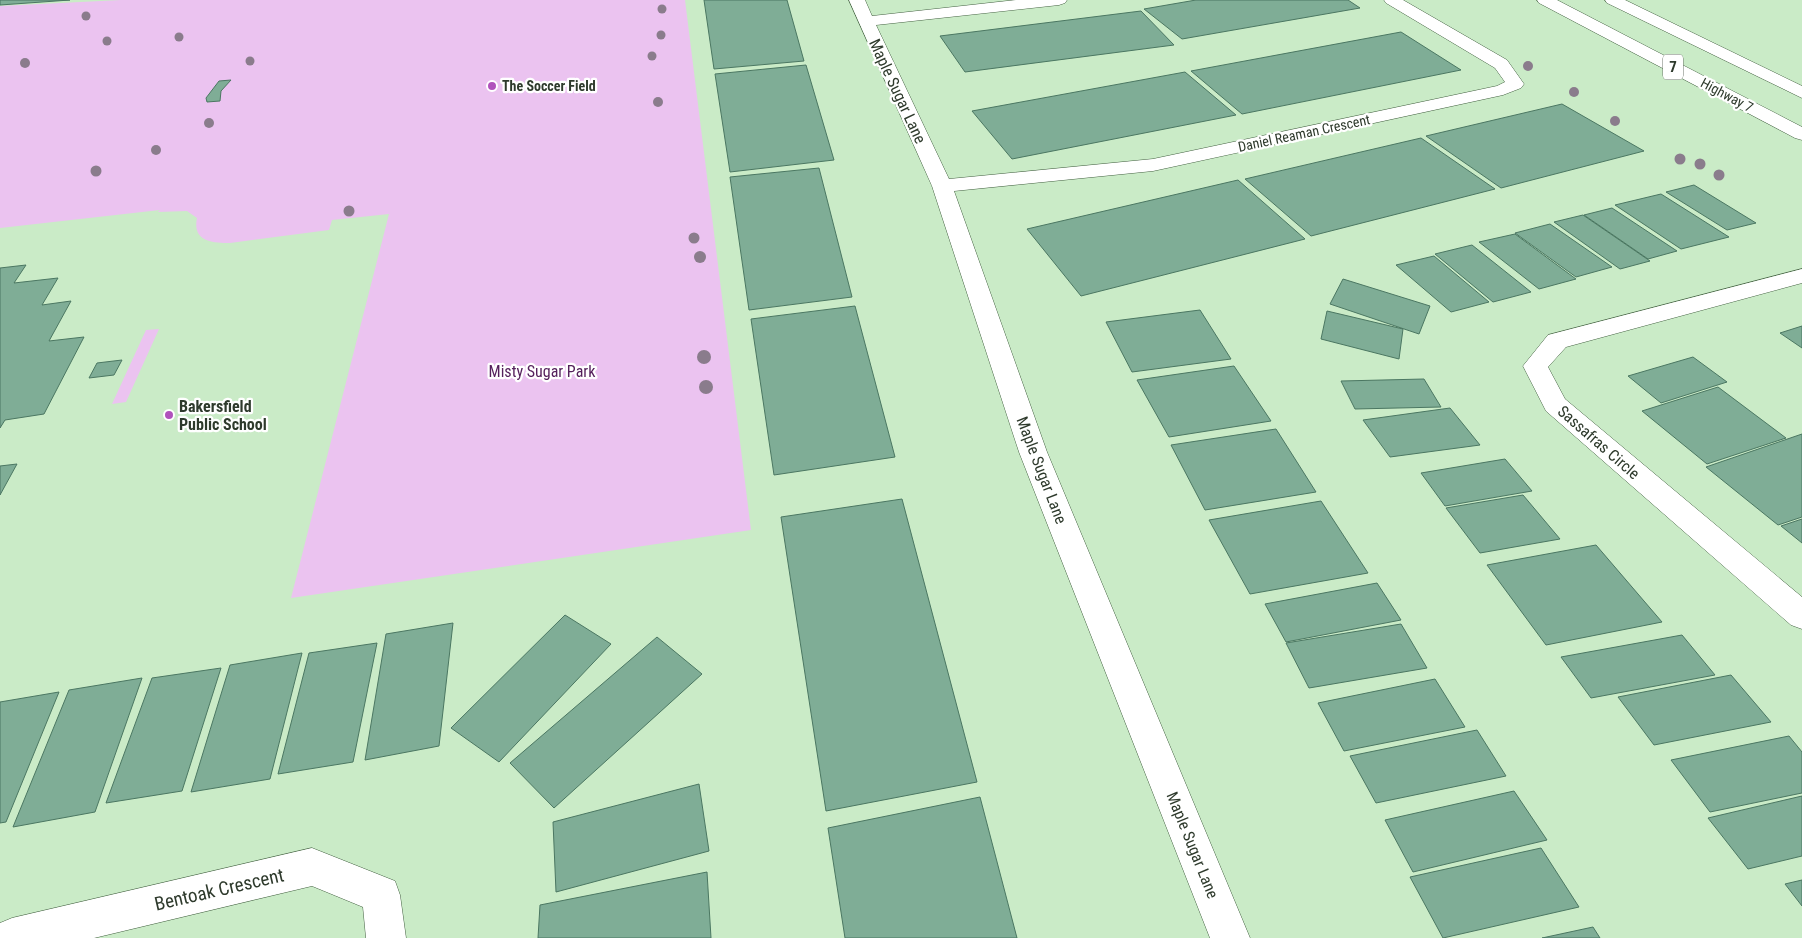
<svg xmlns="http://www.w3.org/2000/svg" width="1802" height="938" viewBox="0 0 1802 938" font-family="'Roboto Condensed',sans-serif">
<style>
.green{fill:#ebc3f0}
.building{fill:#7fad96;stroke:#4b7762}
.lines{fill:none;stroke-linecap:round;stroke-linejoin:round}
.minor-casing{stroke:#446142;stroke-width:1}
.primary-casing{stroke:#446142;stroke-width:1}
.minor{fill:#fff;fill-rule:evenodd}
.primary{fill:#fff;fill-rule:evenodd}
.tree{fill:#8a7c8c}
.poi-dot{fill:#b052bc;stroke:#fff;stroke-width:2}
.labels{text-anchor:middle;stroke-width:4.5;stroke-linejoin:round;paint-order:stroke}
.far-poi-label{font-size:14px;font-weight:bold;fill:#2e3a2c;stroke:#fff;text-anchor:start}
.far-street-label{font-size:14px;fill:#2e3a2c;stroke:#fff}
.shield{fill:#fff;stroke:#6d756b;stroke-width:1}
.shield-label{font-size:15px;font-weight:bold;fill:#2e3a2c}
.street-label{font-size:16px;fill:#2e3a2c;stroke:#fff}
.park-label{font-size:16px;fill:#55215c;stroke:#fff}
.poi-label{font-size:16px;font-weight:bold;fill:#2e3a2c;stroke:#fff;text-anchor:start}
.near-street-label{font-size:19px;fill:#2e3a2c;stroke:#fff}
</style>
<rect width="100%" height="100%" fill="#caebc7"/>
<!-- green -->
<path class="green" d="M121,0H685L751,530L291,598L389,214L332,220L329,230L230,243C212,243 192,241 197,218L187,211L158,212L160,210L0,228V6Z
M159,329L126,402L112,404L146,330Z"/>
<!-- building -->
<path class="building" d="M0,0H70L0,5Z
M704,0H787L804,61L714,69Z
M1196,0H1348L1360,8L1182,39L1144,9Z
M1141,11L1174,45L965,72L940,36Z
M1401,32L1461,70L1242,114L1191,71Z
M806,65L834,160L730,172L715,74Z
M1185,72L1236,115L1012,159L972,111Z
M231,80L221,91L220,101L207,102L206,98L219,81Z
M1562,104L1644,151L1501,188L1426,136Z
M1421,138L1495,189L1311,236L1245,179Z
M819,168L852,297L749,310L730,177Z
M1238,180L1305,239L1081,296L1027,229Z
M1694,185L1756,223L1727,230L1666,192Z
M1661,194L1729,237L1681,249L1615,205Z
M1612,208L1677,251L1648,259L1584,215Z
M1583,215L1650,261L1620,269L1554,222Z
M1550,224L1612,267L1576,277L1515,233Z
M1515,234L1576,279L1539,289L1479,242Z
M1472,245L1531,292L1493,302L1435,254Z
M1434,256L1489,302L1451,312L1396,265Z
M26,265L14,283L58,278L42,305L71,301L49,341L84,337L44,414L5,420L0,428V268Z
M1343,279L1430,306L1419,334L1330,304Z
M855,306L895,457L774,475L751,319Z
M1200,310L1231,359L1132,372L1106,322Z
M1327,311L1403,329L1399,359L1321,339Z
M1802,326V348L1780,333Z
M1693,357L1727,382L1661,403L1628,376Z
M122,360L114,375L89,378L97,363Z
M1234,366L1271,421L1169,437L1137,380Z
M1424,379L1441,407L1355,409L1341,381Z
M1718,387L1786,438L1707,464L1642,411Z
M1450,408L1480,445L1390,457L1363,420Z
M1276,429L1316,492L1205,510L1171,445Z
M1802,434V517L1778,525L1706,467Z
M1505,459L1532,491L1445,506L1421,473Z
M17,464L0,495V466Z
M1523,495L1560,539L1480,553L1446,508Z
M902,499L977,782L826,811L781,517Z
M1321,501L1368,573L1250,594L1209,520Z
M1802,519V543L1781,526Z
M1596,545L1662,622L1546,645L1487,565Z
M1377,583L1401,620L1286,642L1265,604Z
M565,615L611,644L499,762L451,728Z
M453,623L439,746L365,760L386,634Z
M1401,624L1427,668L1309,688L1286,643Z
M1682,635L1715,675L1591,698L1561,657Z
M657,637L702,674L554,808L510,763Z
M377,643L353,762L278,774L309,653Z
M302,653L270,779L191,792L230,665Z
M221,668L182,791L106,803L152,678Z
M1731,675L1771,722L1654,745L1618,697Z
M142,678L95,812L13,827L69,690Z
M1435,679L1465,727L1344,751L1318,703Z
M59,692L6,822L0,823V702Z
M1477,730L1506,776L1376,803L1350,756Z
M1789,736L1802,752V793L1710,812L1671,760Z
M699,784L709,851L556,892L553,822Z
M1514,791L1547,840L1413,872L1385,820Z
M1802,796V856L1748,869L1708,818Z
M980,797L1017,938H845L828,828Z
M1541,848L1579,907L1443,938L1410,877Z
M707,872L711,938H538L540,905Z
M1802,880V906L1785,884Z
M1593,927L1600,938H1542Z"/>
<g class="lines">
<defs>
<path id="minor" d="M849,0H865L872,16L1016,0H1067L1065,3L1059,5L876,25L949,179L1153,159L1497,86L1505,82L1495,68L1386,3L1384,0H1403L1507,60L1524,84L1521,88L1503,95L1153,171L954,191L1047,452L1250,938H1210L1019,452L932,186Z
M1802,269V283L1566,347L1548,367L1565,399L1802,597V629L1791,625L1546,411L1523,366L1548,335Z
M312,848L395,881L400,895L406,938H366L363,907L312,886L94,938H0V923L12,918Z"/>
<path id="primary" d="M1537,0H1557L1802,127V140L1795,138L1539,3Z
M1605,0H1625L1802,86V98L1607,3Z"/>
</defs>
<!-- minor casing -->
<use href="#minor" class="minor-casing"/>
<!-- primary casing -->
<use href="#primary" class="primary-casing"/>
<!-- minor -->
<use href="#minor" class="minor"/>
<!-- primary -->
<use href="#primary" class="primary"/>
</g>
<!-- trees -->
<g class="tree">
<circle cx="662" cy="9" r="4.5"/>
<circle cx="86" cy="16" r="4.5"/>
<circle cx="661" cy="35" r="4.5"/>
<circle cx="179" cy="37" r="4.5"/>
<circle cx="107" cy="41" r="4.5"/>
<circle cx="652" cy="56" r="4.5"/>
<circle cx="250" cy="61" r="4.5"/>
<circle cx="25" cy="63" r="5"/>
<circle cx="1528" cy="66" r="5"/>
<circle cx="1574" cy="92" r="5"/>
<circle cx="658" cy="102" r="5"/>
<circle cx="1615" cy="121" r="5"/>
<circle cx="209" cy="123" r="5"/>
<circle cx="156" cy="150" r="5"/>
<circle cx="1680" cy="159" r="5.5"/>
<circle cx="1700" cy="164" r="5.5"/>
<circle cx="96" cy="171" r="5.5"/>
<circle cx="1719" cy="175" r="5.5"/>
<circle cx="349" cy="211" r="5.5"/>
<circle cx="694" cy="238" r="5.5"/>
<circle cx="700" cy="257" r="6"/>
<circle cx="704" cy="357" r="7"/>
<circle cx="706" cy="387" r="7"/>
</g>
<!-- markers -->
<g class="poi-dot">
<circle cx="492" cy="86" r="5"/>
<circle cx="169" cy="415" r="5"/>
</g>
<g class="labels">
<!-- far-poi labels -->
<g class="far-poi-label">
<text x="502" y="91">The Soccer Field</text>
</g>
<!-- far-street labels -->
<g class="far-street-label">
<text transform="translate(1727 95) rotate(28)" y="5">Highway 7</text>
<text transform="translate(1304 133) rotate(-12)" y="5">Daniel Reaman Crescent</text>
</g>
<!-- shield labels -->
<rect class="shield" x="1663" y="54.5" width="20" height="25" rx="4"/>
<g class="shield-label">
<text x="1673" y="72">7</text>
</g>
<!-- street labels -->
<g class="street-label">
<text transform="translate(898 91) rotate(65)" y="6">Maple Sugar Lane</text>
<text transform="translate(1599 442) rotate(41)" y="6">Sassafras Circle</text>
<text transform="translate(1042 470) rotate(69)" y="6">Maple Sugar Lane</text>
<text transform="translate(1193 845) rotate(68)" y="6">Maple Sugar Lane</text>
</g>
<!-- park labels -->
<g class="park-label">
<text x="542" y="377">Misty Sugar Park</text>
</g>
<!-- poi labels -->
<g class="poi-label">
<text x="179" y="412">Bakersfield<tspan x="179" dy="18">Public School</tspan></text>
</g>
<!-- near-street labels -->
<g class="near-street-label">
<text transform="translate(219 889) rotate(-13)" y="7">Bentoak Crescent</text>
</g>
</g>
</svg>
